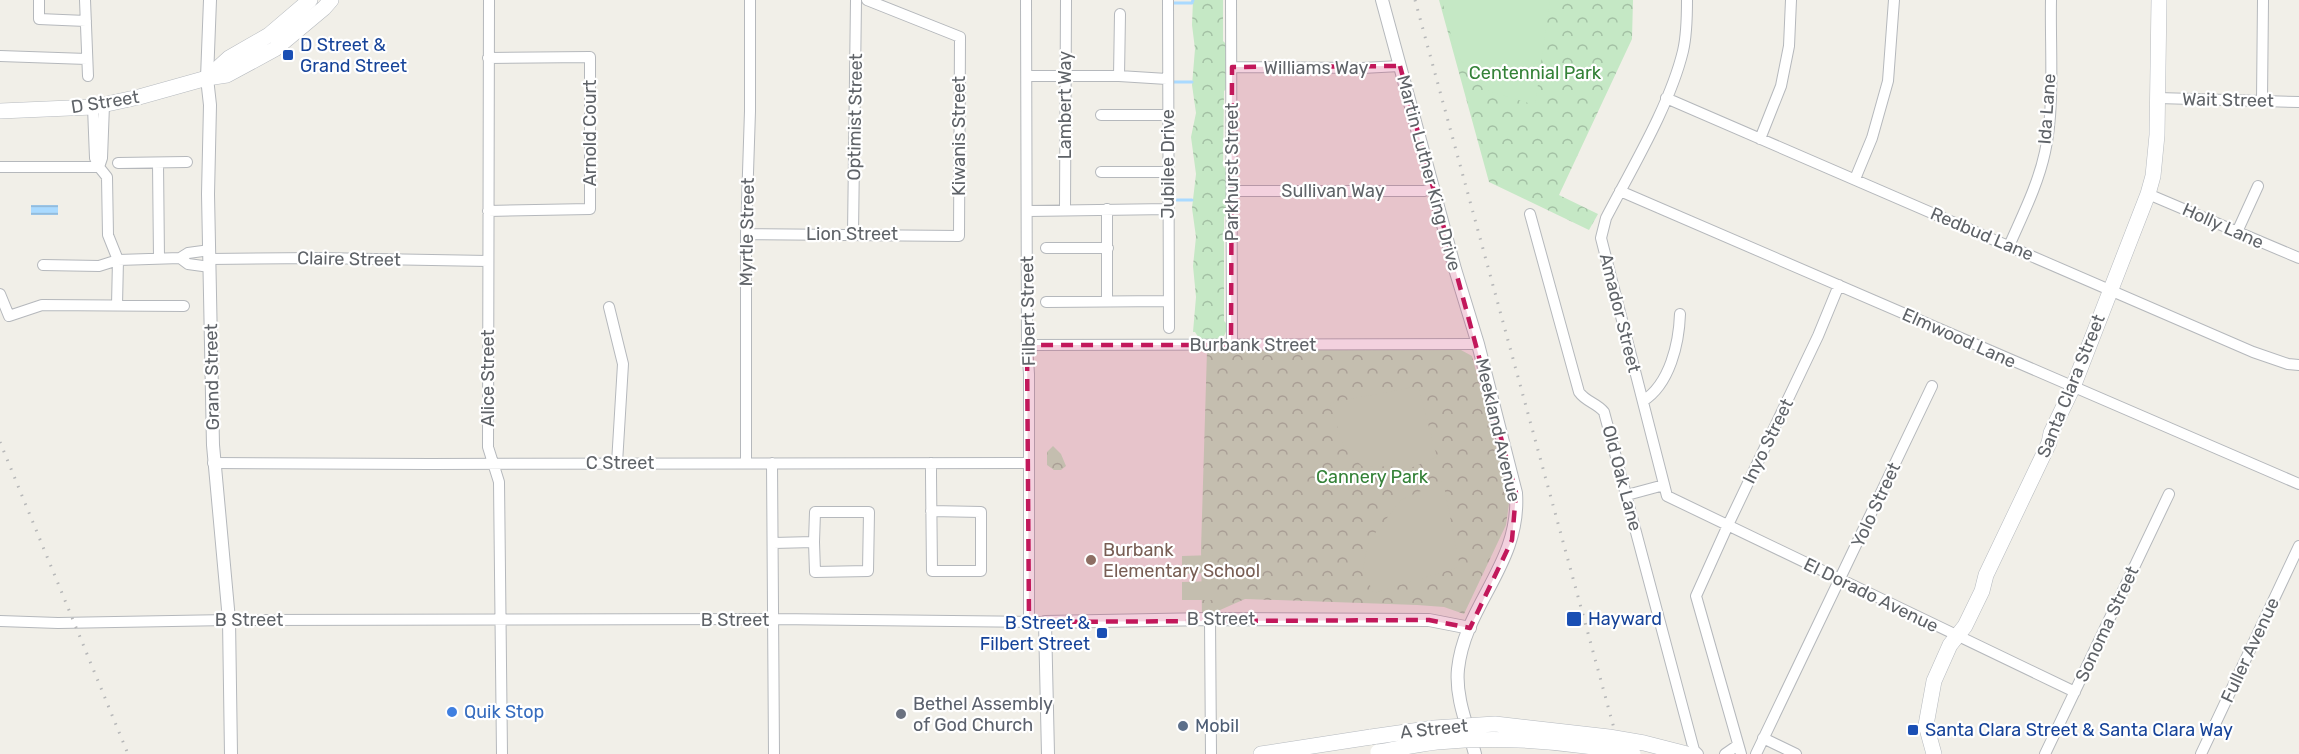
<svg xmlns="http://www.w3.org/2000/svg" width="2299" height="754" viewBox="0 0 2299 754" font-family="Rubik,sans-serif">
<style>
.forest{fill:url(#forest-crowns)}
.pitch{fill:#c5e8c5}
.water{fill:url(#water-rules)}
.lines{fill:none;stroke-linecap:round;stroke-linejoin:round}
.stream{stroke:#aadaff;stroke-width:3}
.minor-casing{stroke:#b5b8bc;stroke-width:12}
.tertiary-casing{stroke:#b5b8bc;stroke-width:14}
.secondary-casing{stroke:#b6babf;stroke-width:16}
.minor{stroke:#fff;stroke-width:10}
.tertiary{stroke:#fff;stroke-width:12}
.secondary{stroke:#fff;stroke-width:15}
.rail{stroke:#b6b7b8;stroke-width:3;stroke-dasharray:1.5 8;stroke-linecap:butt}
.secondary-bridge-casing{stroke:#b6babf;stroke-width:16;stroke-linecap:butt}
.secondary-bridge{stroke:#fff;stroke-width:15}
.marked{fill:#c2185b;fill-opacity:0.2;stroke:#c2185b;stroke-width:4.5;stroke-dasharray:12 8;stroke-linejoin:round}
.transit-dot{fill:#1a4fb4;stroke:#fff;stroke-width:2}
.education-dot{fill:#8d6e63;stroke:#fff;stroke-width:2}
.shop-dot{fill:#3f7fe0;stroke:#fff;stroke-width:2}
.worship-dot{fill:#6b7280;stroke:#fff;stroke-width:2}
.service-dot{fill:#5c6f8a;stroke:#fff;stroke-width:2}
.labels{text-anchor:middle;stroke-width:4.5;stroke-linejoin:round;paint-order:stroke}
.transit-label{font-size:18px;fill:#164399;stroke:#fff;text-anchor:start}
.street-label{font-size:18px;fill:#5f6368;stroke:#fff}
.park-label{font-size:18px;fill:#348238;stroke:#fff}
.education-label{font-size:18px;fill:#785e54;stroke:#fff;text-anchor:start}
.worship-label{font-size:18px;fill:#5b616d;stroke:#fff;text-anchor:start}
.shop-label{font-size:18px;fill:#366cbe;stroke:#fff;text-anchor:start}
.service-label{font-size:18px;fill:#4e5e75;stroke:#fff;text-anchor:start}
</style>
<defs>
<pattern id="forest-crowns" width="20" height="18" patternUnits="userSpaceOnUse" patternTransform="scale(1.5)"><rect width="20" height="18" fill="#c5e8c5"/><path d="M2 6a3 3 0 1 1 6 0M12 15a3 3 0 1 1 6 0" fill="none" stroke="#a3c0a4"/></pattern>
<pattern id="water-rules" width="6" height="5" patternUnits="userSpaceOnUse" patternTransform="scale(1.5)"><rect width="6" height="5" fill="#aadaff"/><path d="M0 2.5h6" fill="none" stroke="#8eb4d2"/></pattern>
</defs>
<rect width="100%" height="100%" fill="#f1efe8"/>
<!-- forest -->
<path class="forest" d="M1193,0H1223V41L1227,45V88L1224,91L1223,166L1227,170V213L1224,217V321L1227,324C1227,343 1214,340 1200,340L1195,332H1193L1196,297L1193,266L1196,237L1192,208L1196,174L1191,137L1196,113L1192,85L1195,49L1192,25Z
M1439,0H1633L1632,39L1559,195L1598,214L1589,230L1489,182Z
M1207,350H1461L1472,356L1510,497L1506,525L1464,614L1444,607L1417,605L1245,599L1202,618L1201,549Z
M1053,446L1061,454L1066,466L1061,470H1054L1047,465V452Z"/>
<!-- pitch -->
<path class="pitch" d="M1442,0H1550L1535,105L1489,91L1456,55Z
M1418,386L1437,457L1413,467L1362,466L1344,448L1330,403Z
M1443,481L1460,567L1373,593L1363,567L1369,541L1401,500Z
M1213,555V573L1182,574V556Z
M1213,581V600H1182V582Z"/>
<!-- water -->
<path class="water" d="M31,205H58V215H31Z"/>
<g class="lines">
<!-- stream -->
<path class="stream" d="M1172,3H1192L1193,0
M1173,82H1192
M1173,200H1192"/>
<defs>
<path id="minor" d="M39,0V19L86,21
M85,0L88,76
M489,0L488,447L499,482L502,754
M1026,0L1027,345L1029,374V622
M1168,0L1169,328
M1231,0L1232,345
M1687,0C1687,17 1687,34 1683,51C1670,105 1632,168 1606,218L1601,238L1667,496L2075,692
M0,56L87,59
M1232,67L1362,68L1400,66
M1027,76H1119L1167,79
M1119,76L1120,14
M1666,98L2253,352L2288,364L2299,365
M2158,98L2299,102
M2262,100L2263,0
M93,107L95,158L99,167L107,177L108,235L118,260L117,305
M1101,115H1168
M1760,139L1781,86L1789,46L1791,0
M118,163L187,162
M158,163L159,258
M0,167H99
M99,167L102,158L104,105
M1101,172H1168
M1855,179L1872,138L1888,81L1894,0
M1232,191H1424L1434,188
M1620,191L2299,484
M2148,194L2299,258
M1065,209L1066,0
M1107,209V301
M488,211L590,209V57L488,58
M1028,211L1169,209
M1530,214L1579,392C1586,402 1597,403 1604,412L1694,750L1698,754
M2237,232L2258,186
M746,234L959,236L960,37L867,0
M853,234L856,0
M2009,246C2022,216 2038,185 2045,152C2055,108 2050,46 2051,0
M1046,248H1108
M180,258L188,264L210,267
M209,259L319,258L488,261
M43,265L99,266L118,260L180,258L188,253L210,250
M0,294L9,316L42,305L184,306
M1046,302L1168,301
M609,307L623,364L617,463
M1027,345L1478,344
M1643,401C1670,384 1679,343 1680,314
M213,463L430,464L1028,463
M746,463V234L750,111V0
M772,463L774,754
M931,463V476L932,571H981V512L931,511
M1627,495L1664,485
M773,543L814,542L815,572L868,571L869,512H815L814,542
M1210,619L1211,754
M0,621L58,623L229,620L774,619L1045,622
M1763,738L1796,754
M1725,754L1738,745
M1741,754L1696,596L1728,525L1818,336L1839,285
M1756,754L1932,386
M2045,754L2169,494
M2201,754L2299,546"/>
<path id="tertiary" d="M210,0L207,78L210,105L208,194L213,445L229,620L231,754
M1382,0L1455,269L1478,344L1516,493C1521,564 1465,604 1458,669C1455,698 1468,727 1475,754
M1048,754L1045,622L1210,619L1429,620L1470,628"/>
<path id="secondary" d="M207,78L229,58L269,35L310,0
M0,111L93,107L139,97L207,78L227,75L275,49L324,8L331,0
M1261,754L1371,737
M1934,754L1926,725L1934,681L1950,645L1965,626L1982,591L1986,575L2049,443L2051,433L2073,387L2148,194L2153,176L2157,135L2159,0"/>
</defs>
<!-- minor casing -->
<use href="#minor" class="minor-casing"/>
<!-- tertiary casing -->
<use href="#tertiary" class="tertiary-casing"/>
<!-- secondary casing -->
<use href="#secondary" class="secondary-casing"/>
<!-- minor -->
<use href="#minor" class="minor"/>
<!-- tertiary -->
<use href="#tertiary" class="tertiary"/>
<!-- secondary -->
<use href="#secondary" class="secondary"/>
<!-- rail -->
<path class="rail" d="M1415,0L1621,754
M0,442L128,754"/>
<defs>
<path id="secondary-bridge" d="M1371,737L1434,728L1495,724L1609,737L1644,743L1687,754
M1378,752C1397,749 1417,744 1437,742C1502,736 1568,741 1633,754"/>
</defs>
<!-- secondary-bridge casing -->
<use href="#secondary-bridge" class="secondary-bridge-casing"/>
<!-- secondary-bridge -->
<use href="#secondary-bridge" class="secondary-bridge"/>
</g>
<!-- marked area -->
<path class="marked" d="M1400,66L1516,493L1512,540L1470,628L1429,620L1029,622L1027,345H1231L1232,67Z"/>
<!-- markers -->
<g class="transit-dot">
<rect x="282" y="49" width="12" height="12" rx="3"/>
<rect x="1566" y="611" width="16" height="16" rx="3"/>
<rect x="1096" y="627" width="12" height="12" rx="3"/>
<rect x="1907" y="724" width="12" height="12" rx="3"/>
</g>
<circle class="education-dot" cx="1091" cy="560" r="6"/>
<circle class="shop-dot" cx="452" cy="712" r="6"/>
<circle class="worship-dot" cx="901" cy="714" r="6"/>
<circle class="service-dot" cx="1183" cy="726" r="6"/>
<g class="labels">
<!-- transit labels -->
<g class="transit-label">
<text x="300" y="51">D Street &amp;<tspan x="300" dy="21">Grand Street</tspan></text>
<text x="1588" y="625">Hayward</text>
<text x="1090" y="629" text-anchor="end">B Street &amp;<tspan x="1090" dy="21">Filbert Street</tspan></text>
<text x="1925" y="736">Santa Clara Street &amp; Santa Clara Way</text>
</g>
<!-- street labels -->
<g class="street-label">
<text x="1316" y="74">Williams Way</text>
<text transform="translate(2228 100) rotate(1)" y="6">Wait Street</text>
<text transform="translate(105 102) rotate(-9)" y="6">D Street</text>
<text transform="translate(1065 105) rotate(-90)" y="6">Lambert Way</text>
<text transform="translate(2047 109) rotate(-86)" y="6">Ida Lane</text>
<text transform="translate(855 117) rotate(-89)" y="6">Optimist Street</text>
<text transform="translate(590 133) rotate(-90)" y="6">Arnold Court</text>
<text transform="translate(959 136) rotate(-90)" y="6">Kiwanis Street</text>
<text transform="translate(1168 164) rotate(-90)" y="6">Jubilee Drive</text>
<text transform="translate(1232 172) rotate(-90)" y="6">Parkhurst Street</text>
<text transform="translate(1429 173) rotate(75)" y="6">Martin Luther King Drive</text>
<text x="1333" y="197">Sullivan Way</text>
<text transform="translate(2223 226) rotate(24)" y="6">Holly Lane</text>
<text transform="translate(747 232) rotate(-89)" y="6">Myrtle Street</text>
<text x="852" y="240">Lion Street</text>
<text transform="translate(1982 234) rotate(23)" y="6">Redbud Lane</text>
<text transform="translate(349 259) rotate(1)" y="6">Claire Street</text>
<text transform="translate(1028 311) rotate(-91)" y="6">Filbert Street</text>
<text transform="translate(1620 313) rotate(76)" y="6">Amador Street</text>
<text transform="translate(1959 338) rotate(24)" y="6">Elmwood Lane</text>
<text x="1253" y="351">Burbank Street</text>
<text transform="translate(212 377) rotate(-91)" y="6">Grand Street</text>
<text transform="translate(488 378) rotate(-90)" y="6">Alice Street</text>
<text transform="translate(2071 386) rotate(-68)" y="6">Santa Clara Street</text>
<text transform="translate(1498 430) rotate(77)" y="6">Meekland Avenue</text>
<text transform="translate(1768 441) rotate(-64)" y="6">Inyo Street</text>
<text x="620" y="469">C Street</text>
<text transform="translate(1622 478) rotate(75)" y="6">Old Oak Lane</text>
<text transform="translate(1876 505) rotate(-65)" y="6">Yolo Street</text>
<text transform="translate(1871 595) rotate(26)" y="6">El Dorado Avenue</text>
<text x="1221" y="625">B Street</text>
<text x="249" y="626">B Street</text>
<text x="735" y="626">B Street</text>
<text transform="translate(2107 624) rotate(-65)" y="6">Sonoma Street</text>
<text transform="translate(2250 650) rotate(-65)" y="6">Fuller Avenue</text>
<text transform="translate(1434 729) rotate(-6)" y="6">A Street</text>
</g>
<!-- park labels -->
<g class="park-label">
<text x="1535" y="79">Centennial Park</text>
<text x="1372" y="483">Cannery Park</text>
</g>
<!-- education labels -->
<g class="education-label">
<text x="1103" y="556">Burbank<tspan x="1103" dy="21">Elementary School</tspan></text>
</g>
<!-- worship labels -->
<g class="worship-label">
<text x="913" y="710">Bethel Assembly<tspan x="913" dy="21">of God Church</tspan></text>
</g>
<!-- shop labels -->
<g class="shop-label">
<text x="464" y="718">Quik Stop</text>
</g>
<!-- service labels -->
<g class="service-label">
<text x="1195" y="732">Mobil</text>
</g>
</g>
</svg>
